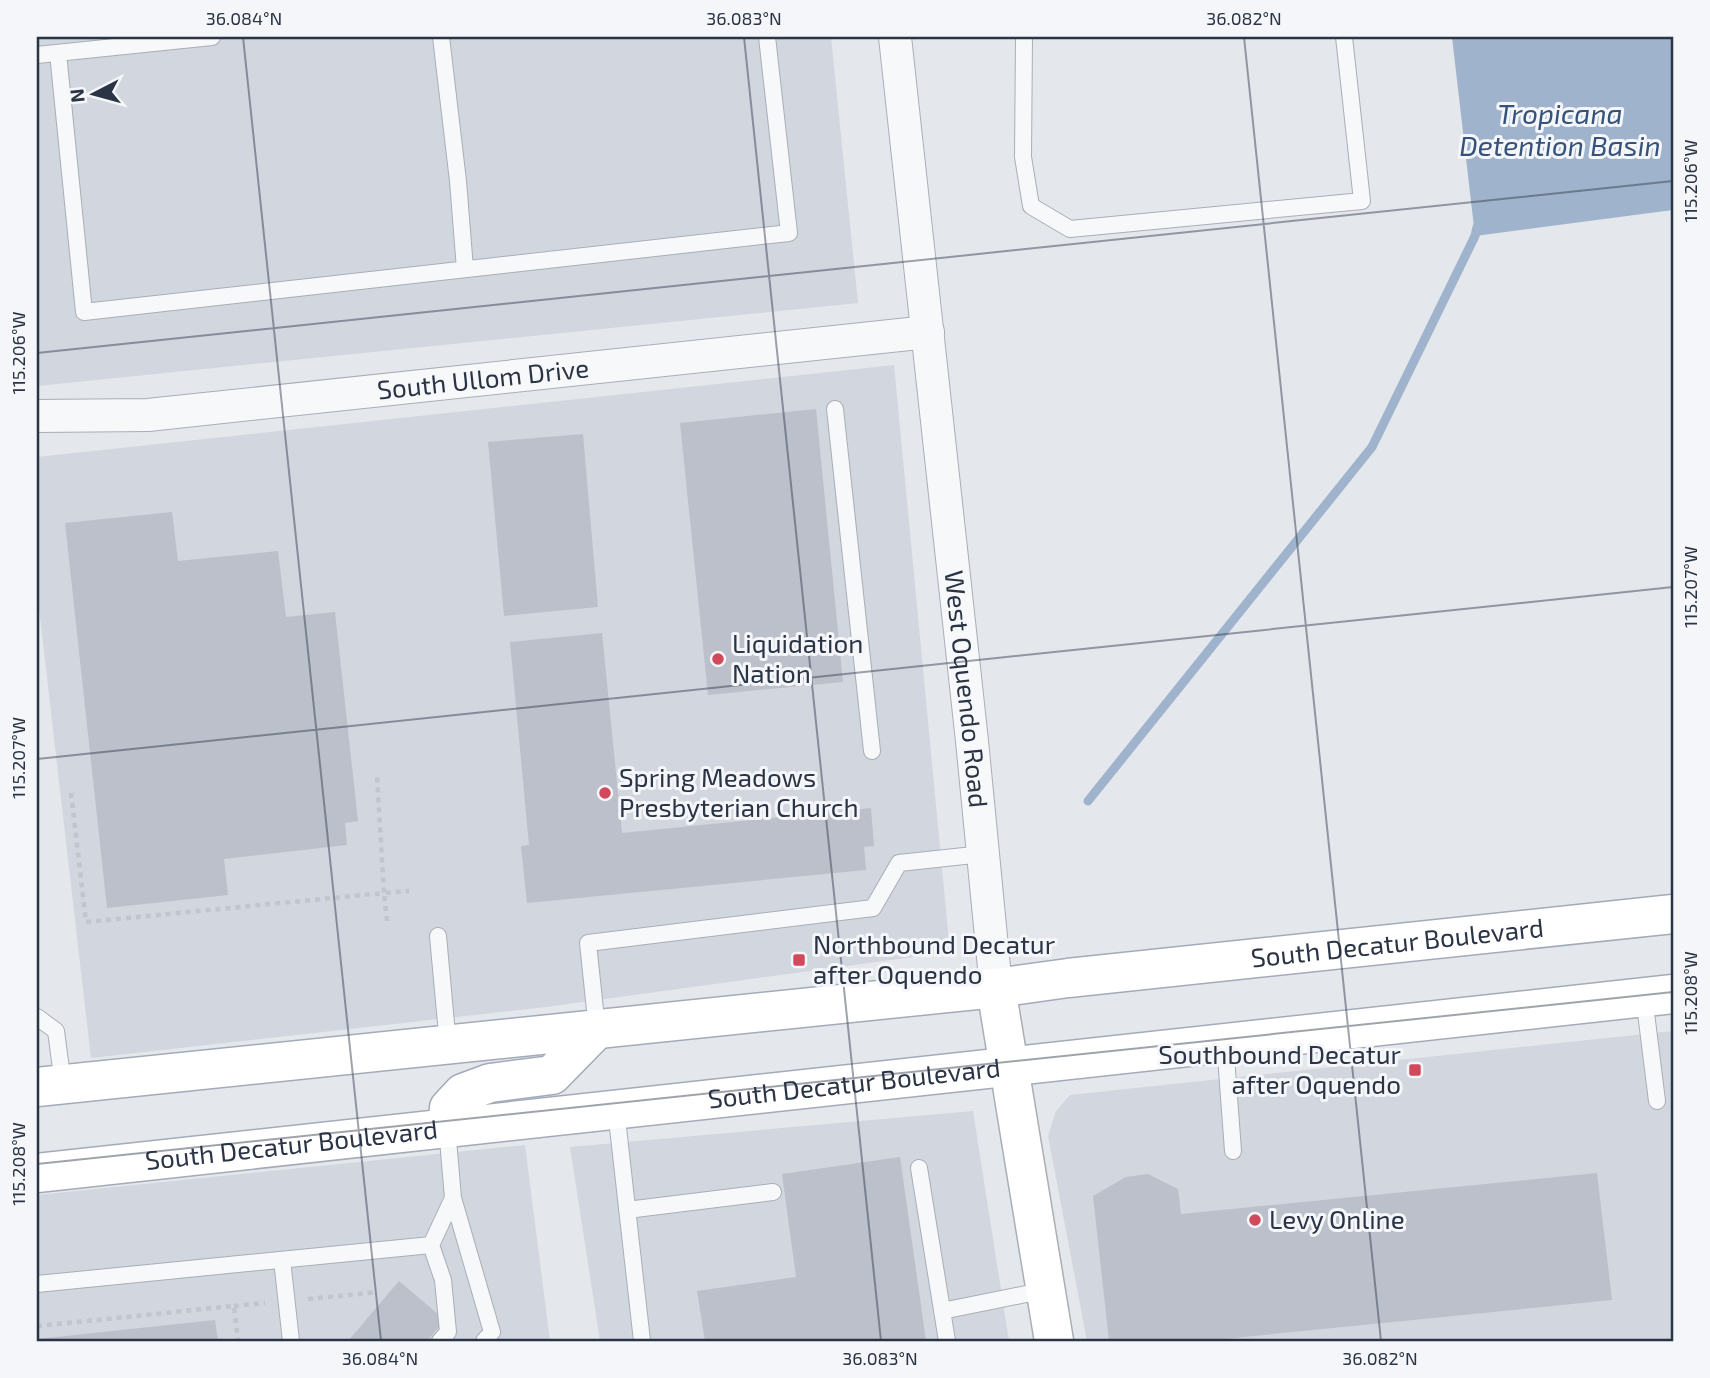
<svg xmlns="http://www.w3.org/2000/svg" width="1710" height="1378" viewBox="0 0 1710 1378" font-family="'Exo 2',sans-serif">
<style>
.built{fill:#d2d6de}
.water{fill:#9fb4cc}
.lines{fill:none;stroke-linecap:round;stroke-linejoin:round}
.stream{stroke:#9fb4cc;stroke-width:9}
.building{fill:#bbc0ca}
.lane-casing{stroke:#a9aeb7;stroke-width:18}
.street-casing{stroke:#a9aeb7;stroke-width:34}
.secondary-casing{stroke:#a9aeb7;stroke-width:41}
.primary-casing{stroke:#a3abb8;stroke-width:41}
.path{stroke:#c2c5cb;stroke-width:4.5;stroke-dasharray:5 5;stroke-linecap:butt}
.lane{stroke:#f7f8fa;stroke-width:16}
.street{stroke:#f7f8fa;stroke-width:32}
.secondary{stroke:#fff;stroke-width:38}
.primary{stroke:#fff;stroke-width:38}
.ticks{fill:none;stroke:#2b3445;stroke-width:2;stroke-opacity:0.45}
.poi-dot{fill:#d1495b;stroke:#f4f6f9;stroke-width:2.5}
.labels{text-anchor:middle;stroke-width:6;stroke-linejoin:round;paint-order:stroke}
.street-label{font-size:26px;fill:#2b3445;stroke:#f4f6f9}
.poi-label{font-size:26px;fill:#2b3445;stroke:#f4f6f9;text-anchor:start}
.water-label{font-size:28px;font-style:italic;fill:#34527a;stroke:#f4f6f9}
.neatline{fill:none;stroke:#2b3445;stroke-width:2.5}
.ticks-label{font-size:18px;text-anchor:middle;fill:#2b3445}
</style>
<rect width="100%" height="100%" fill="#e4e7ec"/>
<!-- built -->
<path class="built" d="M37,37H831L858,303L37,386Z
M894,365L950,952L546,1007L91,1058L37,591V457Z
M1673,1031V1341H1087L1048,1136L1056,1111L1070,1095Z
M973,1111L1009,1341H600L570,1147Z
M525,1145L550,1341H37V1195Z"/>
<!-- water -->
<path class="water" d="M1452,37H1673V210L1475,236Z"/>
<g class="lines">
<!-- stream -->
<path class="stream" d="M1088,801L1372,447L1475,236L1477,227"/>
</g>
<!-- building -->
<path class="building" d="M816,409L843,682L708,695L680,423Z
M583,434L598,607L504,616L488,442Z
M172,512L178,561L278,551L286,617L335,612L358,821L345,823L347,845L224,859L228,895L107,908L65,523Z
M602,633L622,833L871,808L874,846L864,847L866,870L527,903L521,846L529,845L510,642Z
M900,1157L926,1341H705L697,1291L796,1277L782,1174Z
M1597,1173L1612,1300L1204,1341H1109L1093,1196L1126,1177L1148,1174L1178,1189L1181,1214Z
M399,1281L445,1320L427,1341H348Z
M215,1320L218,1341H37V1339Z"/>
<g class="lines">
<defs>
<path id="lane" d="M441,37L458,181L465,269
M1024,37L1023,157L1031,206L1070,229L1362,201L1344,37
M58,53L84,312L789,233L767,37
M37,55L212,37
M835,409L872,751
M438,936L448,1045
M1644,997L1657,1101
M37,1017L56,1031L63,1084
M597,1029L588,943L873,908L899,863L983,854
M1225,1043L1233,1151
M616,1110L642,1341
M447,1128L453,1198L492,1332L484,1341
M919,1168L947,1341
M627,1210L773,1192
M431,1245L443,1280L448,1332L440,1341
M282,1260L291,1341
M37,1284L431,1245L453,1198
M942,1311L1046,1290"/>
<g id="street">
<path id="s1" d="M895,37L972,741L996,988"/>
<path id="s2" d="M37,416L148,415L928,332"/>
</g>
<path id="secondary" d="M996,988L1054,1341"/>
<g id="primary">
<path id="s3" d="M37,1087L996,988L1068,978L1673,914"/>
<path d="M447,1128L449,1108L463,1093L490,1083L552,1075L597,1029"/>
<path id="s4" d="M37,1173L1673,994"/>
</g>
</defs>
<!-- lane casing -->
<use href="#lane" class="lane-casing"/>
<!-- street casing -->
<use href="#street" class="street-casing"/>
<!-- secondary casing -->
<use href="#secondary" class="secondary-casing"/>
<!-- primary casing -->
<use href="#primary" class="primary-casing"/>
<!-- path -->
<path class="path" d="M71,793L86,922L384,893L377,776
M387,921L384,893L409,891
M308,1299L377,1292
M234,1306L265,1303
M37,1326L234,1306L238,1341"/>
<!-- lane -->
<use href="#lane" class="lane"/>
<!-- street -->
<use href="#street" class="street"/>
<!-- secondary -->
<use href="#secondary" class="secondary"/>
<!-- primary -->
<use href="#primary" class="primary"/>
</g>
<!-- ticks -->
<path class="ticks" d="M243,37L381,1341M744,37L881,1341M1244,37L1381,1341M37,353L1673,181M37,759L1673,587M37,1164L1673,992"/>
<!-- markers -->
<g class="poi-dot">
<circle cx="718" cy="659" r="7"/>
<circle cx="605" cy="793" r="7"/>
<rect x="792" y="953" width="14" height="14" rx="3.5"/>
<rect x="1408" y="1063" width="14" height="14" rx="3.5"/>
<circle cx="1255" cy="1220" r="7"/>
</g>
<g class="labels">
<!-- street labels -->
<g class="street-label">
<text dy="9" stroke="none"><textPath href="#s2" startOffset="448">South Ullom Drive</textPath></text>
<text dy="9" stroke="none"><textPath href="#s1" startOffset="656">West Oquendo Road</textPath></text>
<text dy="9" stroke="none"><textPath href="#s3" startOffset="1368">South Decatur Boulevard</textPath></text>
<text dy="9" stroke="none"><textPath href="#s4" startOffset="822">South Decatur Boulevard</textPath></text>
<text dy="9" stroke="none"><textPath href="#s4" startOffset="256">South Decatur Boulevard</textPath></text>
</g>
<!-- poi labels -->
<g class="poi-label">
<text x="732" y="653">Liquidation<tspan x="732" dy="30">Nation</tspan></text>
<text x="619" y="787">Spring Meadows<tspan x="619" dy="30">Presbyterian Church</tspan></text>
<text x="813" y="954">Northbound Decatur<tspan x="813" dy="30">after Oquendo</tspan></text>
<text x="1401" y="1064" text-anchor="end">Southbound Decatur<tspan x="1401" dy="30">after Oquendo</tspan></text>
<text x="1269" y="1229">Levy Online</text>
</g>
<!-- water labels -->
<g class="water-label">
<text x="1560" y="124">Tropicana<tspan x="1560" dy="32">Detention Basin</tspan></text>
</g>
</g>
<!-- border -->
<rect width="1710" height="1378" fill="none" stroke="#f4f6f9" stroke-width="77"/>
<!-- north arrow -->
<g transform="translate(94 94) rotate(264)" stroke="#f4f6f9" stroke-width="5" paint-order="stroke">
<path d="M0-5L12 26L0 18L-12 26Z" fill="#2b3445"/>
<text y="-10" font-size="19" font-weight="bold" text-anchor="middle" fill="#2b3445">N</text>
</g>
<rect x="38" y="38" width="1634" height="1302" class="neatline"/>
<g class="ticks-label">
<text x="244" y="25">36.084°N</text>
<text x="744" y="25">36.083°N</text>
<text x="1244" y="25">36.082°N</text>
<text transform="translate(1691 181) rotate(-90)" y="6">115.206°W</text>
<text transform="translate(19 353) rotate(-90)" y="6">115.206°W</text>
<text transform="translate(1691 587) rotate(-90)" y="6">115.207°W</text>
<text transform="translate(19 758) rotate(-90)" y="6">115.207°W</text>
<text transform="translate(1691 993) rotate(-90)" y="6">115.208°W</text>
<text transform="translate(19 1164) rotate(-90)" y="6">115.208°W</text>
<text x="380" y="1365">36.084°N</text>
<text x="880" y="1365">36.083°N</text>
<text x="1380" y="1365">36.082°N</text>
</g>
</svg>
